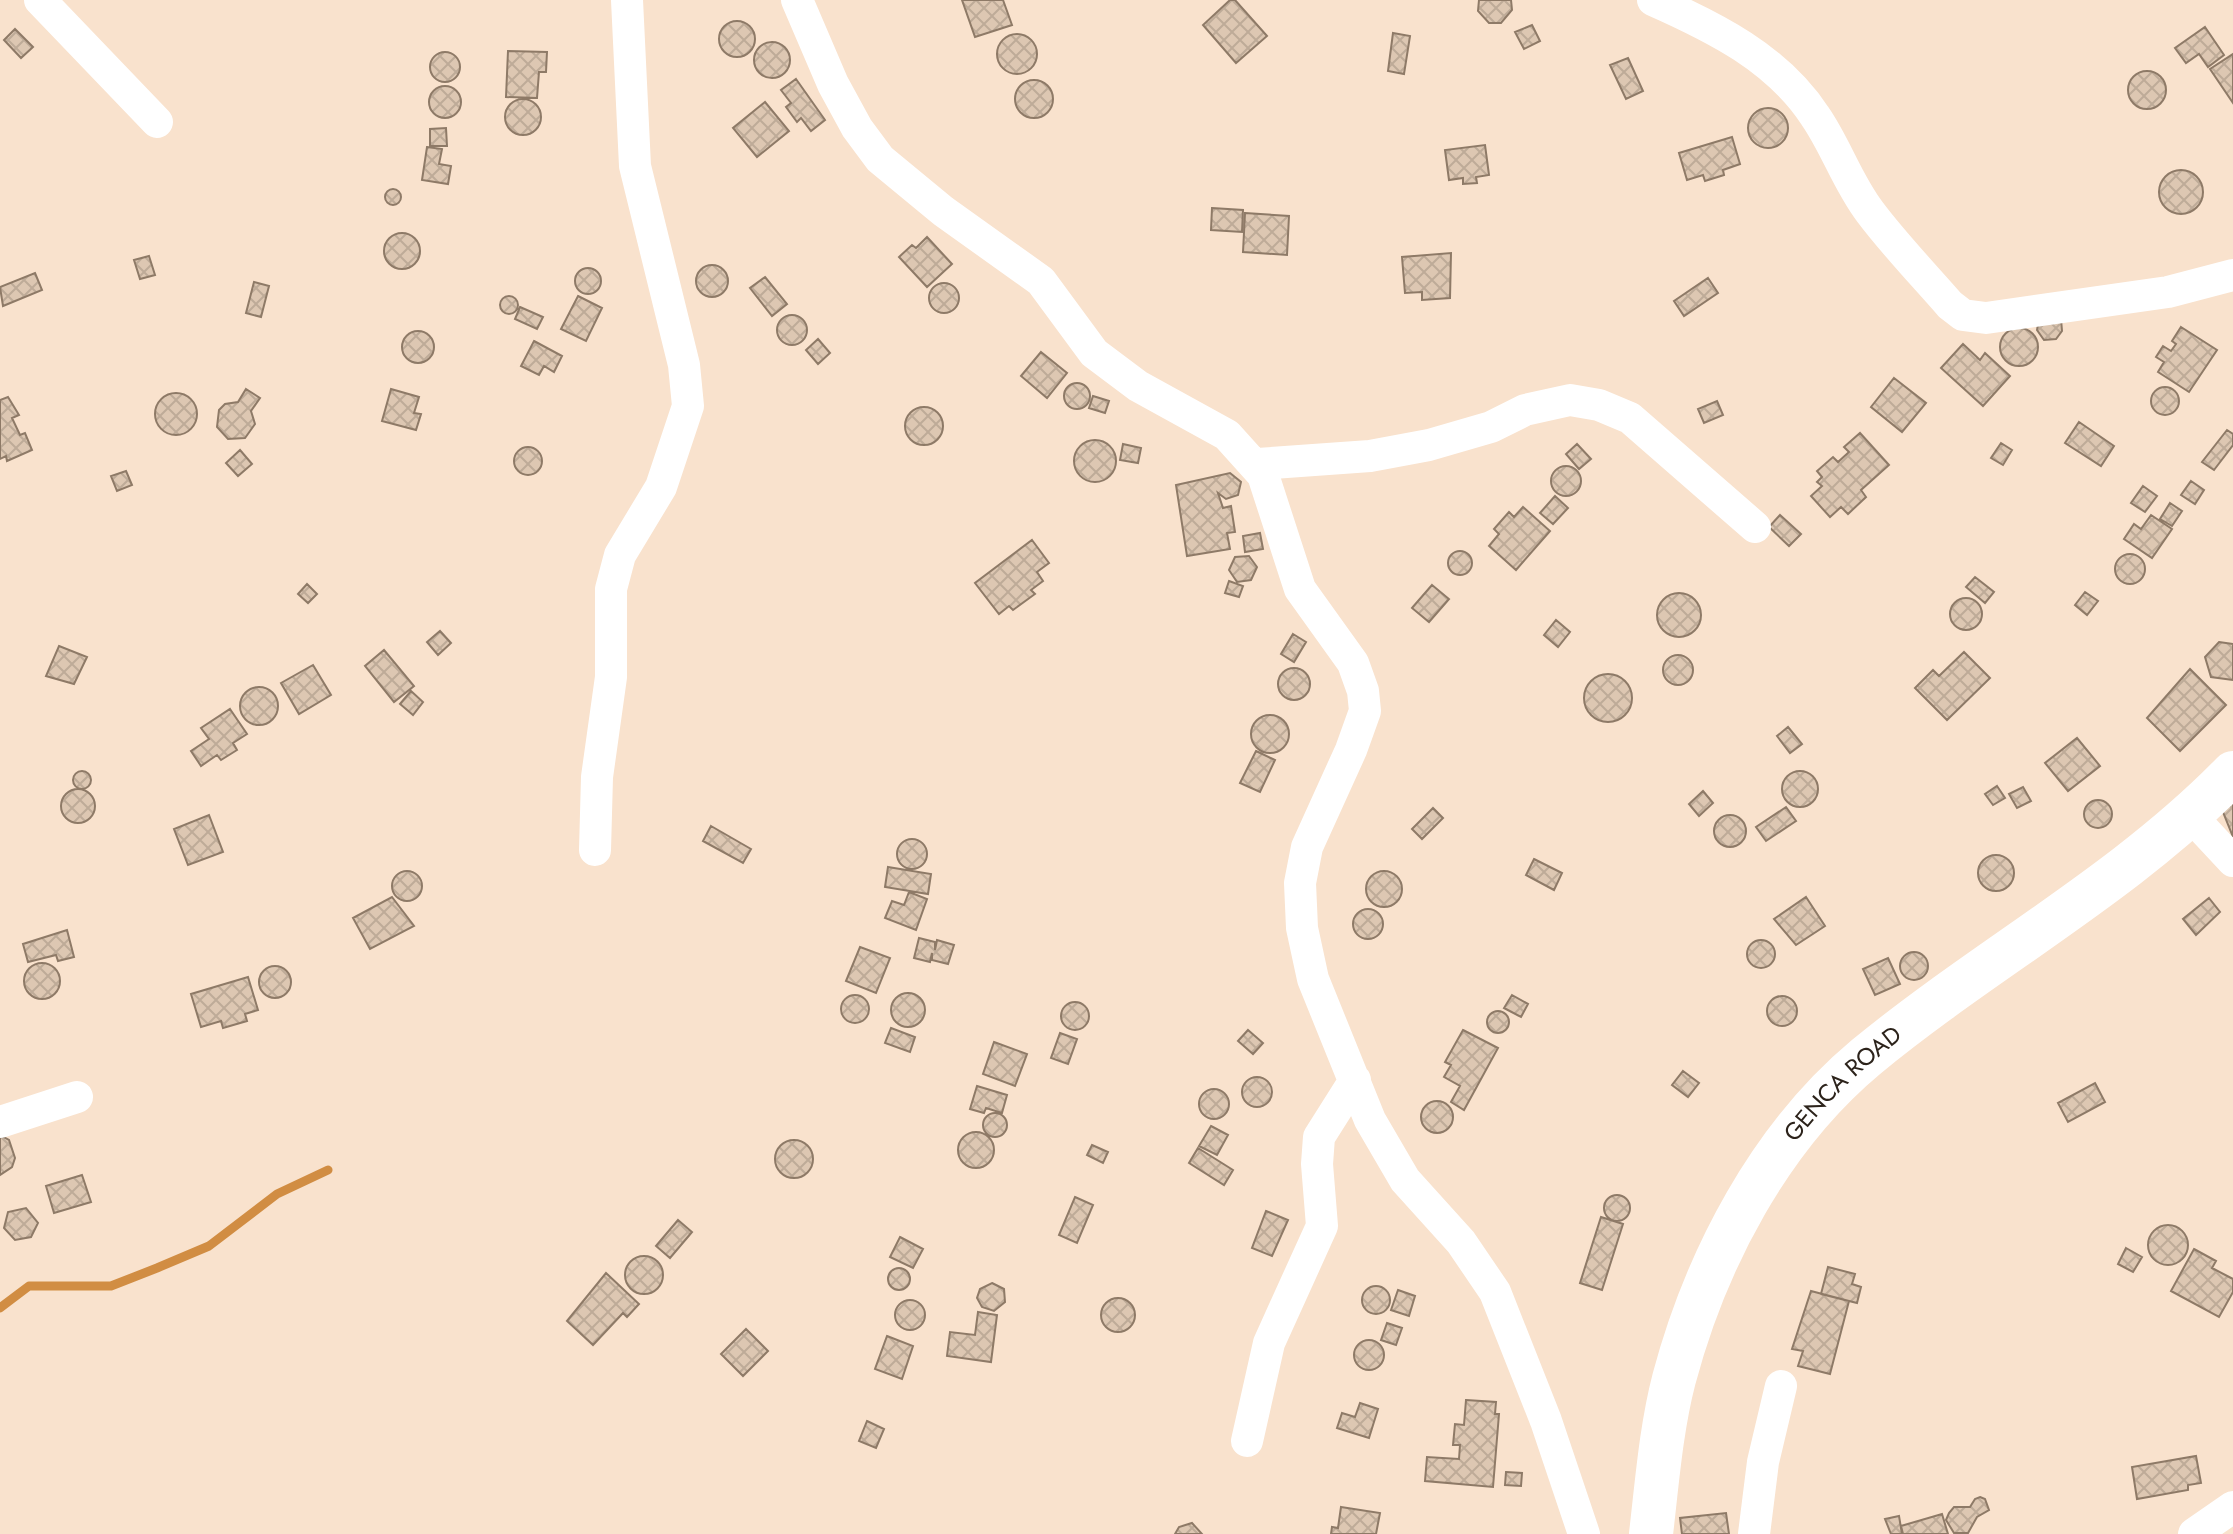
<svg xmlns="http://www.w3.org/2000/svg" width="2233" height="1534" viewBox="0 0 2233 1534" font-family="Jost,sans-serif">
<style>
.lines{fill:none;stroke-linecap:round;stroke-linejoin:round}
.stream{stroke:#d18d43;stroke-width:9}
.building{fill:url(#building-cross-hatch);stroke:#8e7a67;stroke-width:2}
.street{stroke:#fff;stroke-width:32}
.secondary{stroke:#fff;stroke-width:44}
.labels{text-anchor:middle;stroke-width:6;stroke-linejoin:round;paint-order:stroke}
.street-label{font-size:24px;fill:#2c231b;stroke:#f9e2cd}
</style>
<defs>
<pattern id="building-cross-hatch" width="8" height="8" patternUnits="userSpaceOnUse" patternTransform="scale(2)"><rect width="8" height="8" fill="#ddc7b2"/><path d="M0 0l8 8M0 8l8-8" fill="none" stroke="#beab98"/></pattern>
</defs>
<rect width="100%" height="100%" fill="#f9e2cd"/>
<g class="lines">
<!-- stream -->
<path class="stream" d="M0,1308L29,1286H111L157,1268L209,1246L277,1194L328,1170"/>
</g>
<!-- building -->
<path class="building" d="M962,0H1003L1012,25L975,37Z
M1230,0H1235L1267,36L1236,63L1203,25Z
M1479,0H1511L1512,10L1501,23H1489L1478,11Z
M719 39a18 18 0 1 1 36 0a18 18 0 1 1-36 0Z
M1532,25L1540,41L1524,49L1515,32Z
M2205,27L2224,55L2208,67L2199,54L2186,63L2175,48Z
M15,29L33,47L21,58L4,40Z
M1393,33L1410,36L1404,74L1388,71Z
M997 54a20 20 0 1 1 40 0a20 20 0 1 1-40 0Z
M754 60a18 18 0 1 1 36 0a18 18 0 1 1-36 0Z
M508,51L547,52L546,72H539L537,98L506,97Z
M430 67a15 15 0 1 1 30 0a15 15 0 1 1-30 0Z
M2233,54V103L2210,69Z
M1628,58L1643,91L1626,99L1610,65Z
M2128 90a19 19 0 1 1 38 0a19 19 0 1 1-38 0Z
M796,79L825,120L811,131L801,118L797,122L786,107L791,103L781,90Z
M1015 99a19 19 0 1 1 38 0a19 19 0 1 1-38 0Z
M429 102a16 16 0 1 1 32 0a16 16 0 1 1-32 0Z
M505 117a18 18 0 1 1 36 0a18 18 0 1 1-36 0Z
M765,102L789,131L757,157L733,128Z
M1748 128a20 20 0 1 1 40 0a20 20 0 1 1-40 0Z
M446,128L447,146H430V129Z
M1732,137L1740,164L1723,170L1724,175L1705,181L1703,175L1687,180L1679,153Z
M1485,145L1489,175L1476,177L1477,183L1463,184V178L1449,180L1445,150Z
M427,147L442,149L439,164L451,166L448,184L422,180Z
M2159 192a22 22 0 1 1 44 0a22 22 0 1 1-44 0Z
M385 197a8 8 0 1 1 16 0a8 8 0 1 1-16 0Z
M1212,208L1243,210L1242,232L1211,230Z
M1245,213L1289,216L1287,255L1243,252Z
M384 251a18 18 0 1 1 36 0a18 18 0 1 1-36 0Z
M927,237L952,264L927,287L899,257L912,245L916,248Z
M1451,253L1450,298L1422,300V292L1405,293L1402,257Z
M149,256L155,275L140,279L134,260Z
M696 281a16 16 0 1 1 32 0a16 16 0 1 1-32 0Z
M575 281a13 13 0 1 1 26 0a13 13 0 1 1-26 0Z
M35,273L42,290L3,306L0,287Z
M765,277L787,304L772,316L750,288Z
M1708,278L1718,293L1684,316L1674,301Z
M254,282L269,286L261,317L246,313Z
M929 298a15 15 0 1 1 30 0a15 15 0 1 1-30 0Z
M500 305a9 9 0 1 1 18 0a9 9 0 1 1-18 0Z
M578,296L602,308L586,341L561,329Z
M520,307L543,317L537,329L515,319Z
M777 330a15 15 0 1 1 30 0a15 15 0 1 1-30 0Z
M2039,319H2061L2062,331L2056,339L2044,340L2037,330Z
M2181,327L2217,350L2189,392L2158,372L2164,362L2156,357L2163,346L2171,351L2176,344L2172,341Z
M2000 347a19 19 0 1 1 38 0a19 19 0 1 1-38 0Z
M402 347a16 16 0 1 1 32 0a16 16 0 1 1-32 0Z
M818,339L830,353L818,364L806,350Z
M534,341L562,356L554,372L544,366L539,375L521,366Z
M1963,344L1980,360L1985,353L2010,376L1983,406L1941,368Z
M1041,352L1067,373L1047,398L1021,376Z
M1894,378L1926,403L1902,432L1871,407Z
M1064 396a13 13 0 1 1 26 0a13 13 0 1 1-26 0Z
M2151 401a14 14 0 1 1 28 0a14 14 0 1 1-28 0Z
M246,389L260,398L251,411L255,424L245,438L228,439L217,427L219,410L225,404L238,402Z
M391,389L419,397L414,413L421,414L416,430L382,421Z
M155 414a21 21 0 1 1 42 0a21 21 0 1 1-42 0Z
M1093,396L1109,401L1105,413L1089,408Z
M8,397L19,415L12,418L20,435L25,433L32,450L7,461L6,456L0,459V400Z
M1717,401L1723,415L1704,423L1698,409Z
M905 426a19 19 0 1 1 38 0a19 19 0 1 1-38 0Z
M2079,422L2114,446L2101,466L2065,443Z
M2227,430L2233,434V445L2214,470L2202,462Z
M1860,433L1889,465L1861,490L1866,497L1848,514L1841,507L1830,517L1811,496L1822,486L1817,482L1822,477L1817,471L1833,457L1838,462L1849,452L1844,447Z
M1074 461a21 21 0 1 1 42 0a21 21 0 1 1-42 0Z
M2001,443L2012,450L2003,465L1991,458Z
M1123,444L1141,448L1138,463L1120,460Z
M1577,444L1591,459L1579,469L1566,454Z
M514 461a14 14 0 1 1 28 0a14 14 0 1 1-28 0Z
M240,450L252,464L238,476L226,463Z
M1551 481a15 15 0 1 1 30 0a15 15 0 1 1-30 0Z
M126,471L132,485L117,491L111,476Z
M1230,473L1241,482L1238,495L1226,499L1218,493L1223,508L1231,506L1235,532L1227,533L1230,549L1187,556L1176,485Z
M2191,481L2204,490L2195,504L2181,495Z
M2143,486L2157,496L2145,512L2131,503Z
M1555,496L1568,508L1553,524L1540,513Z
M2170,503L2182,511L2172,526L2160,519Z
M1523,507L1550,531L1516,570L1489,546L1499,534L1494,529L1509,512L1514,517Z
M1780,515L1801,534L1789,546L1769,527Z
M2151,515L2172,529L2152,558L2124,539L2134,524L2141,529Z
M1260,533L1263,549L1245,552L1243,536Z
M1032,540L1049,563L1037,572L1043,581L1031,590L1035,594L1013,610L1009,606L999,614L975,583Z
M1448 563a12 12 0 1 1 24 0a12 12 0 1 1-24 0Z
M2115 569a15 15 0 1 1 30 0a15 15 0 1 1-30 0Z
M1249,556L1257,567L1251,580L1237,582L1229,570L1235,557Z
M1975,577L1994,592L1985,603L1966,587Z
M1229,581L1243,586L1239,597L1225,593Z
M307,584L317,594L308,603L298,594Z
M1432,585L1449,599L1429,622L1412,608Z
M2085,592L2098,601L2087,615L2075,605Z
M1657 615a22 22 0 1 1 44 0a22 22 0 1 1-44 0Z
M1950 614a16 16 0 1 1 32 0a16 16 0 1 1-32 0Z
M1556,620L1570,632L1558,647L1544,635Z
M440,631L451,643L438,655L427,642Z
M1293,634L1306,642L1294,662L1281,654Z
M2219,642L2233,644V680L2211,677L2205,657Z
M59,646L87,657L74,684L46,676Z
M384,650L414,686L394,702L365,666Z
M1964,652L1990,678L1947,720L1915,688L1933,670L1939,676Z
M1663 670a15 15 0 1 1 30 0a15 15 0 1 1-30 0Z
M313,665L331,695L299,714L281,683Z
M1278 684a16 16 0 1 1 32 0a16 16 0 1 1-32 0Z
M2190,669L2226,705L2180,751L2147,718Z
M1584 698a24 24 0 1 1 48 0a24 24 0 1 1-48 0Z
M240 706a19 19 0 1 1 38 0a19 19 0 1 1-38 0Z
M411,691L423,702L413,715L400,704Z
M230,709L247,734L233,743L237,750L221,760L217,755L201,766L191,751L209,739L201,728Z
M1251 734a19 19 0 1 1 38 0a19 19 0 1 1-38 0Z
M1788,727L1802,744L1790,753L1777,736Z
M2077,738L2100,766L2068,791L2045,763Z
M1256,751L1275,760L1260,792L1240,783Z
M1782 789a18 18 0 1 1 36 0a18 18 0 1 1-36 0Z
M73 780a9 9 0 1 1 18 0a9 9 0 1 1-18 0Z
M1997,786L2005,798L1993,805L1985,794Z
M2023,787L2031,801L2017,808L2009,794Z
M61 806a17 17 0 1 1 34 0a17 17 0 1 1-34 0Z
M1703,791L1713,803L1699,816L1689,804Z
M2233,798V837L2221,807Z
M2084 814a14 14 0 1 1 28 0a14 14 0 1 1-28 0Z
M1786,807L1796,821L1766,841L1756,827Z
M1433,808L1443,818L1422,839L1412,829Z
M1714 831a16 16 0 1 1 32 0a16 16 0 1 1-32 0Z
M209,815L223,852L188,865L174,829Z
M711,826L751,849L743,863L703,841Z
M897 854a15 15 0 1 1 30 0a15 15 0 1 1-30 0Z
M1978 873a18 18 0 1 1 36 0a18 18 0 1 1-36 0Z
M1534,859L1562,873L1554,890L1526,875Z
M888,867L931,874L928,894L885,887Z
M392 886a15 15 0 1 1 30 0a15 15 0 1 1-30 0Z
M1366 889a18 18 0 1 1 36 0a18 18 0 1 1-36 0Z
M909,892L927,899L916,930L885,918L892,901L904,905Z
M392,897L414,926L370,949L353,918Z
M1806,897L1825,926L1796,945L1774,919Z
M2209,898L2220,912L2196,935L2183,919Z
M1353 924a15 15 0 1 1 30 0a15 15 0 1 1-30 0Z
M67,930L74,957L58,961L56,955L28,962L23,944Z
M919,938L935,942V950L937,940L954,945L948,964L932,960V953L930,962L914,958Z
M1747 954a14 14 0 1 1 28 0a14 14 0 1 1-28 0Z
M860,947L890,958L876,993L846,981Z
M1900 966a14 14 0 1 1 28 0a14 14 0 1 1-28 0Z
M1888,958L1900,984L1875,995L1863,969Z
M24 981a18 18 0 1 1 36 0a18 18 0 1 1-36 0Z
M259 982a16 16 0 1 1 32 0a16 16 0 1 1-32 0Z
M248,977L258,1010L245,1014L247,1021L223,1028L221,1021L201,1027L191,994Z
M891 1010a17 17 0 1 1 34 0a17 17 0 1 1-34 0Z
M841 1009a14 14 0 1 1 28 0a14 14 0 1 1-28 0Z
M1512,995L1528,1004L1521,1017L1504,1008Z
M1767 1011a15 15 0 1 1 30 0a15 15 0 1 1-30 0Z
M1061 1016a14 14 0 1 1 28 0a14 14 0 1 1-28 0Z
M1487 1022a11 11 0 1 1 22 0a11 11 0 1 1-22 0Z
M891,1028L915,1037L910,1052L885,1043Z
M1248,1030L1263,1043L1253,1054L1238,1041Z
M1463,1030L1498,1048L1464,1110L1451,1102L1460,1086L1444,1077L1451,1065L1445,1062Z
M1060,1033L1077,1039L1068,1064L1051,1058Z
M994,1042L1027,1054L1015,1086L983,1074Z
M1683,1071L1699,1083L1688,1097L1672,1085Z
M1242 1092a15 15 0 1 1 30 0a15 15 0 1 1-30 0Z
M2095,1083L2105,1102L2068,1122L2058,1103Z
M977,1086L1007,1095L1002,1113L986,1108L984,1113L970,1109Z
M1199 1104a15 15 0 1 1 30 0a15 15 0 1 1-30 0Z
M1421 1117a16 16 0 1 1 32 0a16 16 0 1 1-32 0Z
M983 1125a12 12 0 1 1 24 0a12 12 0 1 1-24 0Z
M1211,1126L1228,1135L1217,1155L1199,1146Z
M958 1150a18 18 0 1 1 36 0a18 18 0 1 1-36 0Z
M0,1135L9,1140L15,1158L12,1167L0,1175Z
M775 1159a19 19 0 1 1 38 0a19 19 0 1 1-38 0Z
M1092,1145L1108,1152L1103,1163L1087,1155Z
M1198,1148L1233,1170L1224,1185L1189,1163Z
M82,1175L91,1202L54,1213L46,1186Z
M1604 1208a13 13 0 1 1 26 0a13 13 0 1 1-26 0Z
M1075,1197L1093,1205L1077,1243L1059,1235Z
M26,1208L38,1223L31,1237L15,1240L4,1228L8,1212Z
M1266,1211L1288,1220L1272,1256L1252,1248Z
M1601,1217L1623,1224L1602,1290L1580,1283Z
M678,1220L692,1232L670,1258L656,1246Z
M2148 1245a20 20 0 1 1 40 0a20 20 0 1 1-40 0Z
M900,1237L923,1249L913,1268L890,1257Z
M2126,1248L2142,1257L2133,1272L2118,1264Z
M2194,1249L2216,1261L2212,1268L2233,1279V1292L2219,1317L2171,1291Z
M625 1275a19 19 0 1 1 38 0a19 19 0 1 1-38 0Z
M1828,1267L1855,1274L1852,1284L1861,1287L1857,1303L1821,1294Z
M888 1279a11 11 0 1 1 22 0a11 11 0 1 1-22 0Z
M606,1273L639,1304L627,1317L623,1313L593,1345L567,1321Z
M992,1283L1004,1289L1005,1302L994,1311L982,1307L977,1298L980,1289Z
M1362 1300a14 14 0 1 1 28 0a14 14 0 1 1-28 0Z
M1398,1290L1415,1296L1409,1316L1391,1310Z
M1811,1291L1849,1301L1830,1374L1798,1366L1803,1351L1792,1349Z
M1101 1315a17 17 0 1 1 34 0a17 17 0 1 1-34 0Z
M895 1315a15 15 0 1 1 30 0a15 15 0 1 1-30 0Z
M978,1312L997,1315L991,1362L947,1356L950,1332L975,1335Z
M1387,1323L1402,1328L1396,1345L1381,1340Z
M746,1329L768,1351L743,1376L721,1354Z
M887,1336L913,1346L902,1379L875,1369Z
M1354 1355a15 15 0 1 1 30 0a15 15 0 1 1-30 0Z
M1466,1400L1496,1402L1495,1414H1499L1493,1487L1425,1481L1427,1457L1459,1459L1460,1445H1453L1455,1424L1464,1425Z
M1360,1403L1378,1409L1369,1438L1337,1428L1342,1413L1355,1417Z
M867,1421L884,1429L876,1448L859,1441Z
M2196,1456L2201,1483L2188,1485V1490L2137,1499L2132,1467Z
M1506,1472L1522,1473L1521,1486L1505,1485Z
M1980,1497L1985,1499L1989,1510L1977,1517L1968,1533H1954L1946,1520L1949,1513L1954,1507H1970L1975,1499Z
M1341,1507L1380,1513L1376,1534H1331L1332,1527L1338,1528Z
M1726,1513L1729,1534H1682L1680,1518Z
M1942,1514L1948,1534H1903L1901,1526Z
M1899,1516L1902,1534H1891L1885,1519Z
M1192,1523L1202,1534H1175L1179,1527Z"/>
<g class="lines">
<!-- street -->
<path class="street" d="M40,0L157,122
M797,0L833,84L857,128L880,159L943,211L1041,281L1094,353L1138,386L1227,435L1263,475L1300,589L1353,663L1363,691L1365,711L1351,750L1307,847L1300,883L1302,928L1313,979L1370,1120L1405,1180L1461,1242L1495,1292L1546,1421L1584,1534
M1653,0C1714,27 1777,58 1815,116C1836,146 1847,182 1870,212C1894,244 1923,274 1950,305L1963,315L1986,318L2168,292L2233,275
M1258,464L1370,456L1429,445L1491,427L1525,410L1570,400L1599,405L1630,418L1755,527
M2191,816L2233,861
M595,850L597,777L611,677V589L620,555L661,487L688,406L684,365L635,166L627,0
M0,1122L77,1097
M1247,1441L1269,1343L1322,1226L1317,1164L1319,1137L1355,1080
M1754,1534L1763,1462L1781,1386
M2194,1534L2233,1507"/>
<!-- secondary -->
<path class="secondary" id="s1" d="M1651,1534C1657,1483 1661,1429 1674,1379C1706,1259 1770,1137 1866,1057C1986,958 2124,885 2233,773"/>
</g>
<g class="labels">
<!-- street labels -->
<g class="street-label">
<text dy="8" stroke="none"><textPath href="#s1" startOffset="502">GENCA ROAD</textPath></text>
</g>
</g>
</svg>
